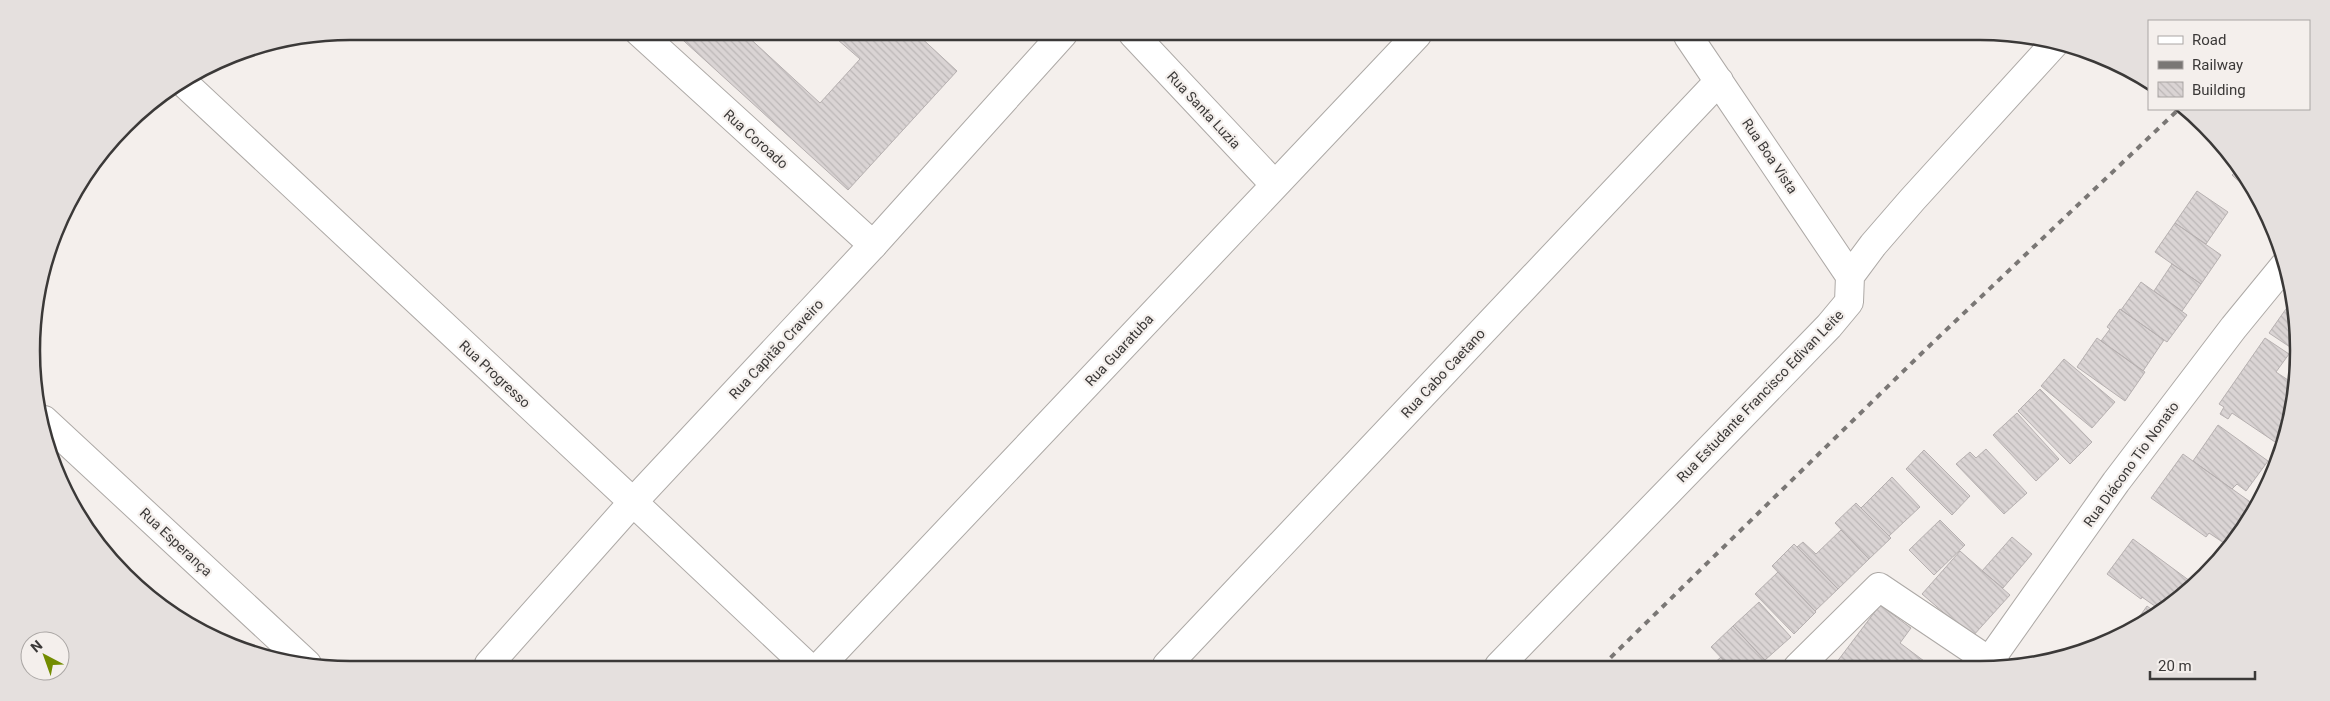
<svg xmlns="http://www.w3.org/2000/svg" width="2330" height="701" viewBox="0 0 2330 701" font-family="Roboto,sans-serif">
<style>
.building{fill:url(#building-back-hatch);stroke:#b6b0b0}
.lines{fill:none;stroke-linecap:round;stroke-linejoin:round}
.minor-casing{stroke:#ada9a6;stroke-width:30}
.tertiary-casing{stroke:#ada9a6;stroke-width:30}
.minor{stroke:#fff;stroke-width:28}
.tertiary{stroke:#fff;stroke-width:28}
.rail{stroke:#7a7775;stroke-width:4;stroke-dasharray:6 6;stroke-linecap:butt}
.labels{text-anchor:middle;stroke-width:4.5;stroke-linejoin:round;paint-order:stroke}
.street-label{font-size:14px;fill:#3b3938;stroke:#f4efec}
.rim{fill:none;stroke:#3b3938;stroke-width:2.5}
</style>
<defs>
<pattern id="building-back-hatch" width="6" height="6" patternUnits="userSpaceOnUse" patternTransform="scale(1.25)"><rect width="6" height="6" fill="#dad4d4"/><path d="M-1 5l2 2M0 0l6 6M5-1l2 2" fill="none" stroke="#bcb7b7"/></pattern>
</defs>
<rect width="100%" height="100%" fill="#f4efec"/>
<!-- building -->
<path class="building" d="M674,32L744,33L820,103L860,59L830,33H916L957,71L848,190Z
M2240,168L2245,173L2255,196L2232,175Z
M2197,191L2228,212L2206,244L2175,223Z
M2175,223L2221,255L2201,284L2155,252Z
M2172,264L2201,284L2182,311L2154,291Z
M2141,282L2187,315L2167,342L2121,310Z
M2293,299V349L2269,333Z
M2120,309L2164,340L2143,371L2101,341L2110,329L2107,327Z
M2097,338L2145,372L2125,401L2077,367Z
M2265,338L2289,354L2276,372L2288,380L2293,374V413L2281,446L2232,413L2228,419L2220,414L2224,407L2219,404Z
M2064,359L2115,402L2092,428L2041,386Z
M2040,389L2092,442L2070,464L2018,411Z
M2017,413L2059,459L2036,481L1993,435Z
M2218,425L2268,461L2246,491L2237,484L2232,489L2193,461Z
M1986,449L2027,493L2004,514L1956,464L1970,452L1976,458Z
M1924,450L1970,496L1952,515L1906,469Z
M2183,454L2256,506L2227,545L2209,533L2206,537L2151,498Z
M1892,477L1920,507L1889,536L1861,508Z
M1856,503L1891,538L1869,559L1835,523Z
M1940,520L1965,545L1934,575L1909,550Z
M1841,530L1869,559L1838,589L1797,547L1803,542L1816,554Z
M2012,537L2032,554L2003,588L1982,571Z
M2133,539L2194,584L2159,609L2142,597L2141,599L2107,574Z
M1794,544L1838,589L1815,611L1772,566Z
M1960,551L2010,595L1972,637L1922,594Z
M1778,572L1816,612L1794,634L1755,594Z
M1759,602L1791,637L1765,660L1733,626Z
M1880,605L1911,628L1900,643L1932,667H1833Z
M2147,606L2155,612L2130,630Z
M1733,626L1768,664L1765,667L1729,666L1711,647Z
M1721,657L1729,666H1711Z"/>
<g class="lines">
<defs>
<path id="minor" d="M639,32L873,245
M1133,34L1275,185
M1688,36L1850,276
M184,83L633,502L489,664
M44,420L307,664
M821,665L1417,35
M1167,665L1719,81
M1499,666L1829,326L1849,302L1850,276L1873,245L1912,200L2055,43
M1798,667L1879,587L1998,667
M1985,667L2116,482L2234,327L2284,266"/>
<path id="tertiary" d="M806,665L633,502L873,245L1063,34"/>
</defs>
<!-- minor casing -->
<use href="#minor" class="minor-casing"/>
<!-- tertiary casing -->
<use href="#tertiary" class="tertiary-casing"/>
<!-- minor -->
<use href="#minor" class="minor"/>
<!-- tertiary -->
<use href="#tertiary" class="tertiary"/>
<!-- rail -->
<path class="rail" d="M1602,666L1924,351L2179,109"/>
</g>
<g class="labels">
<!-- street labels -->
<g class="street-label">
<text transform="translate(1204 110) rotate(47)" y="5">Rua Santa Luzia</text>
<text transform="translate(756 139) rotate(42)" y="5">Rua Coroado</text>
<text transform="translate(1770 156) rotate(56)" y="5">Rua Boa Vista</text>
<text transform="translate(776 349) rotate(-47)" y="5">Rua Capitão Craveiro</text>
<text transform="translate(1119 350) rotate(-47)" y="5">Rua Guaratuba</text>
<text transform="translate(1443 373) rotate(-47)" y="5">Rua Cabo Caetano</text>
<text transform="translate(495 374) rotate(43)" y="5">Rua Progresso</text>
<text transform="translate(1760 396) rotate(-46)" y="5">Rua Estudante Francisco Edivan Leite</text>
<text transform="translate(2131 464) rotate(-54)" y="5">Rua Diácono Tio Nonato</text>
<text transform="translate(176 542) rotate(43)" y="5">Rua Esperança</text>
</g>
</g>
<!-- crop -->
<path d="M0 0H2330V701H0ZM350 40H1980A310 310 0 0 1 2290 350V351A310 310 0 0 1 1980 661H350A310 310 0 0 1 40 351V350A310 310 0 0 1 350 40Z" fill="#e5e0de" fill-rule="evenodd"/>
<path class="rim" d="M350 40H1980A310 310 0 0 1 2290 350V351A310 310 0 0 1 1980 661H350A310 310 0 0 1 40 351V350A310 310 0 0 1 350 40Z"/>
<!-- legend -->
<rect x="2148" y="20" width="162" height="90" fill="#f4efec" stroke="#aaa6a4"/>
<rect x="2158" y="36" width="25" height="8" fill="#ffffff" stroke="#aaa6a4"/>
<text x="2192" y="45" font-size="15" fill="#3b3938">Road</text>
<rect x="2158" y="61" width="25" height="8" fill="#7a7775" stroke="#aaa6a4"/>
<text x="2192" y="70" font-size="15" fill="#3b3938">Railway</text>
<rect x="2158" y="82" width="25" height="15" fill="url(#building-back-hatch)" stroke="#aaa6a4"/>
<text x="2192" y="95" font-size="15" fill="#3b3938">Building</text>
<!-- north arrow -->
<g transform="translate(45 656) rotate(319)"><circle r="24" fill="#f4efec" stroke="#aaa6a4"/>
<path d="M0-4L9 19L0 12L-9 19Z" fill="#738c00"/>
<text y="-8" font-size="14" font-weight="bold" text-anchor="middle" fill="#3b3938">N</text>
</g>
<!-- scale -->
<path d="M2150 671v8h105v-8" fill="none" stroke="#3b3938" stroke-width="2.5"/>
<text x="2158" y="671" font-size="15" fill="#3b3938" stroke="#f4efec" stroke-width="4" paint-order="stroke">20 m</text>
</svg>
